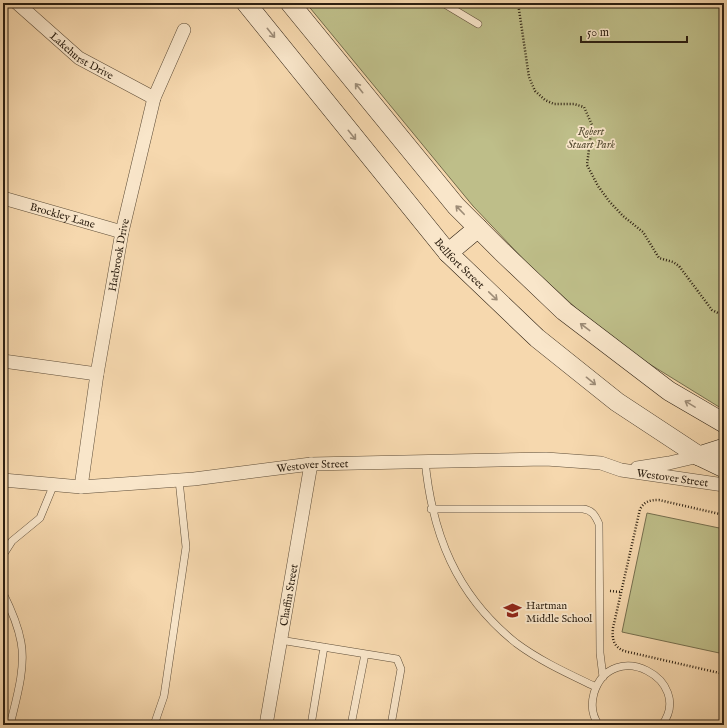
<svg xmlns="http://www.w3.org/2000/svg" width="727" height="728" viewBox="0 0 727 728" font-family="'IM FELL English',serif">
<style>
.green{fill:#bebe89;stroke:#756e4d}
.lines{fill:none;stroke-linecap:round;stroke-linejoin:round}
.lane-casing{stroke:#5e4d38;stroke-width:8}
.street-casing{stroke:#5e4d38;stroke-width:14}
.secondary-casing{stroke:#2c1f11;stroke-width:20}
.path{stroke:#2c1f11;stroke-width:2.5;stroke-dasharray:1 2;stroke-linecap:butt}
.lane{stroke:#f9e6ca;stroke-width:7}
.street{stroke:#f9e6ca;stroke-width:13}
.secondary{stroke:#f9e6ca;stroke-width:19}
.oneway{stroke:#9d8c77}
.labels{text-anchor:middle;stroke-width:3.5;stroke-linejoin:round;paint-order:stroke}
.street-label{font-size:11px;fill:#2c1f11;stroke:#f9e6ca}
.park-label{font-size:11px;font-style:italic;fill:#584f35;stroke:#f9e6ca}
.poi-label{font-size:11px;fill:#2c1f11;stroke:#f9e6ca;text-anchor:start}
</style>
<rect width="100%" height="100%" fill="#f6d8ae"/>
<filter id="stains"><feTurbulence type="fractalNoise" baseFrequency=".005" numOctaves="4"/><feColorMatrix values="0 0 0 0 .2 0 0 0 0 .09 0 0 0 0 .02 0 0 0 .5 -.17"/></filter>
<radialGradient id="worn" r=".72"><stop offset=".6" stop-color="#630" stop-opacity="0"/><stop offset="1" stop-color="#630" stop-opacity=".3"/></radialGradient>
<!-- green -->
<path class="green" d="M306,3H724V410L643,360L578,310L528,264L473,206Z
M647,513L724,529V654L622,632Z"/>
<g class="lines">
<defs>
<path id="lane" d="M443,3L478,24
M425,460C432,534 456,595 516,643C540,661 569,674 596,687
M431,509H583C592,510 595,515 599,524L600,653L603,677
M3,555L12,541L40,518L54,484
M3,593C11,609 18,625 21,642C26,668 16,700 10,725
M280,640L397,659L401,669L391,725
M154,725L164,696L186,547L179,480
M311,725L324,647
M351,725L365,654
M599,725C592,716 591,704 594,693C612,636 695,680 662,725"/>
<g id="street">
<path id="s1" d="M17,3L79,58L154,98"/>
<path id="s2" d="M3,198L122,232"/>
<path d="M3,361L97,374"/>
<path d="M637,468L669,463L699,456"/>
<path id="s3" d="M3,480L81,487L194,479L311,464L546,459L601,463L621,470L724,485"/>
<path id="s4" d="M81,487L97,374L122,232L154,98L184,30"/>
<path id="s5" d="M266,725L311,464"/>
</g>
<g id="secondary">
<path id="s6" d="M246,3L448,253L537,338L617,402L699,456L724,468"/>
<path d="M290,3L456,206L502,252L564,311L669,391L724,423"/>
<path d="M448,253L478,228"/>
<path d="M699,456L724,448"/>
</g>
</defs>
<!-- lane casing -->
<use href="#lane" class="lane-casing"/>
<!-- street casing -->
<use href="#street" class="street-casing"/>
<!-- secondary casing -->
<use href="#secondary" class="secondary-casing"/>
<!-- path -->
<path class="path" d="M518,3L529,77L535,91L545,100L554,104H574L584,107L592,125L587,165L598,186L609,201L623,216L643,232L659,258L673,262L679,266L712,310L724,316
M724,515L659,500C650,500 645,501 640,509L613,628C612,639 613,646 624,651L724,674
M610,591L621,592"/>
<!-- lane -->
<use href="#lane" class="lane"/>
<!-- street -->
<use href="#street" class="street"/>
<!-- secondary -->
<use href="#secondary" class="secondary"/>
</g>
<!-- one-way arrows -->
<defs><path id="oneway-shaft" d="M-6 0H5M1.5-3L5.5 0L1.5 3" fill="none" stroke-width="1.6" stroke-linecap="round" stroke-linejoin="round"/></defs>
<g class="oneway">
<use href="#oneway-shaft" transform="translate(271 33) rotate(51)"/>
<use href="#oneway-shaft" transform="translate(359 88) rotate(-129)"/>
<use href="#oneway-shaft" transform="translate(352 135) rotate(51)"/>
<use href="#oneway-shaft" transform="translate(460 210) rotate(-134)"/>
<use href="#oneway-shaft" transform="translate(493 296) rotate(44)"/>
<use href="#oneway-shaft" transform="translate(585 327) rotate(-143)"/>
<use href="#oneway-shaft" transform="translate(591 381) rotate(39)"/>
<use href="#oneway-shaft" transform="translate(690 404) rotate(-149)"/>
</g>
<!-- icons -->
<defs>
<symbol id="school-bare" viewBox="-9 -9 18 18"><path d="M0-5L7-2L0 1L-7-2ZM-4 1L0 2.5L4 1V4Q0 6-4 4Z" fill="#8f2418" stroke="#f9e6ca" stroke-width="2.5" paint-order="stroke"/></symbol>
</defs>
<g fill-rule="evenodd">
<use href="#school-bare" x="500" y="598" width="25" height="25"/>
</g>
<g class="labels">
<!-- street labels -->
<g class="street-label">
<text dy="4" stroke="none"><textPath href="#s1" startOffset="84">Lakehurst Drive</textPath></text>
<text dy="4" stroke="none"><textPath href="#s2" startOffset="62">Brockley Lane</textPath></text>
<text dy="4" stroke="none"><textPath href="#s4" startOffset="235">Harbrook Drive</textPath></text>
<text dy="4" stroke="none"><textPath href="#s6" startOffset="337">Bellfort Street</textPath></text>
<text dy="4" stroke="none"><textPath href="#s3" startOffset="311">Westover Street</textPath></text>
<text dy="4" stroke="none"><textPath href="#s3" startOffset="673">Westover Street</textPath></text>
<text dy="4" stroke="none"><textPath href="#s5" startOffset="132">Chaffin Street</textPath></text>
</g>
<!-- park labels -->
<g class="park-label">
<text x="591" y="135">Robert<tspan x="591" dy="13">Stuart Park</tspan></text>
</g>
<!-- poi labels -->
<g class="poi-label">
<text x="526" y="609">Hartman<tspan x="526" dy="13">Middle School</tspan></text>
</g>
</g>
<!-- margin -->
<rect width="727" height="728" fill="none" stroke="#f6d8ae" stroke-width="16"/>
<rect x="4" y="4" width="719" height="720" fill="none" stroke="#2c1f11" stroke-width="2"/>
<rect x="8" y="8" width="711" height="712" fill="none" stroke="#2c1f11"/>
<!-- scale -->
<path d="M581 36v6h106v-6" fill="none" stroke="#2c1f11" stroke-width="2"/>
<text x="587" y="36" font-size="12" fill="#2c1f11" stroke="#f9e6ca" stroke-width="3" paint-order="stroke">50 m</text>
<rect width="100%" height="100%" filter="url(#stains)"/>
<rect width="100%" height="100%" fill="url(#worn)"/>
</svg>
